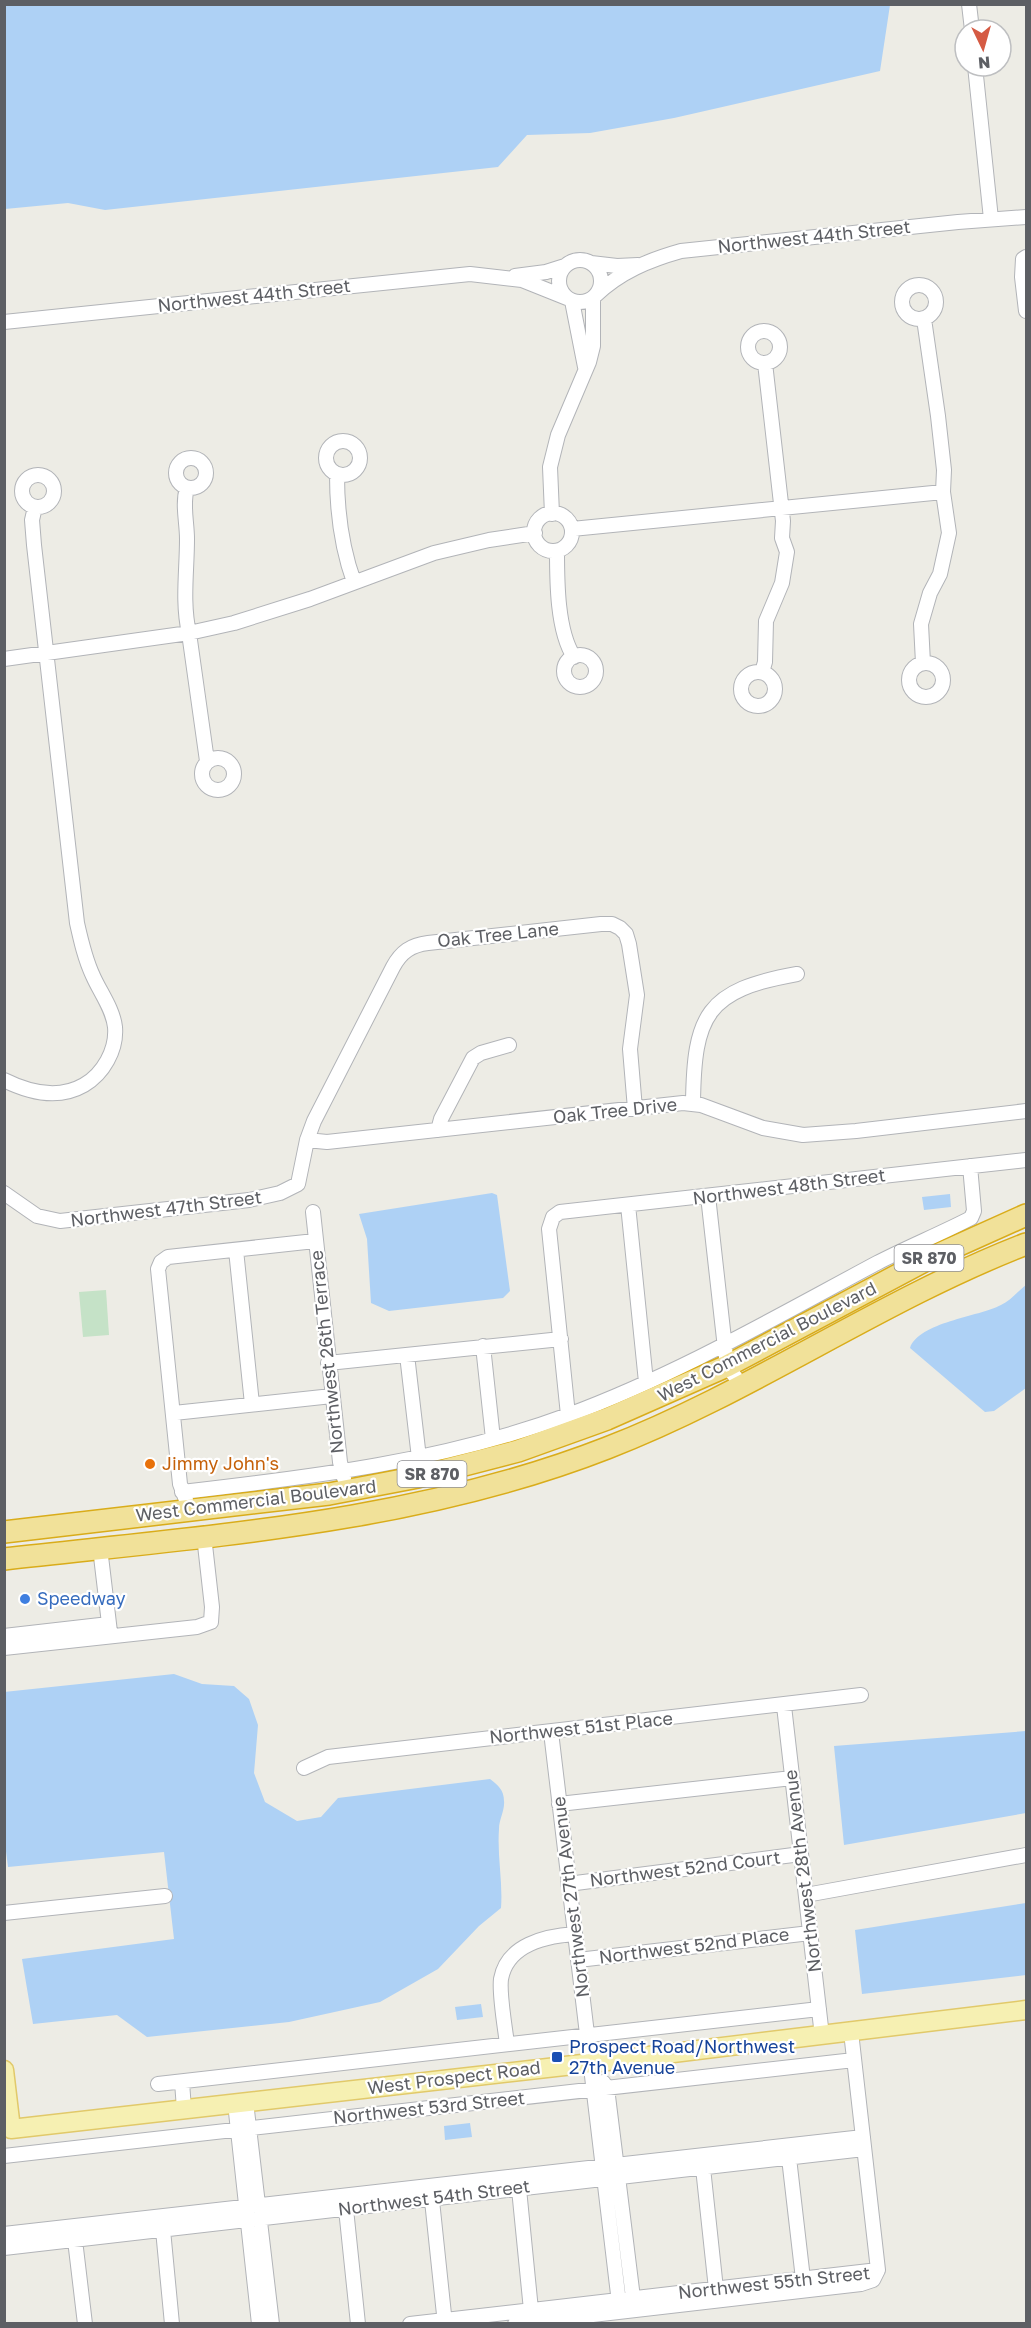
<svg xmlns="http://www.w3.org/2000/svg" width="1031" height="2328" viewBox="0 0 1031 2328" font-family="'Golos Text',sans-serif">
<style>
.green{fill:#c5e2c7}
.water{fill:#aed1f5}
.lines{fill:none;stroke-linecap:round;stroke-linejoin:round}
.minor-casing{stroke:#b2b4b8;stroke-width:16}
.major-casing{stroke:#e1c96a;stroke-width:21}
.highway-casing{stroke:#d9ac1a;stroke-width:24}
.minor{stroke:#fff;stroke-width:14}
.major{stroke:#f6f0b2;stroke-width:18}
.highway{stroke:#f1e199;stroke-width:21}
.food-dot{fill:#e8710a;stroke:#fff;stroke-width:2}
.shop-dot{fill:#3f7fe0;stroke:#fff;stroke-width:2}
.transit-dot{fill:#1a4fb4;stroke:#fff;stroke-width:2}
.labels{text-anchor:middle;stroke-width:4.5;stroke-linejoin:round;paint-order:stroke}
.shield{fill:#fff;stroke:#8e8f92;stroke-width:1.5}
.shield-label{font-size:16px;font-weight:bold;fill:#5d5f64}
.street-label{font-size:18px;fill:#5d5f64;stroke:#fff}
.food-label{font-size:18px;fill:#c56008;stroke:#fff;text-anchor:start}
.shop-label{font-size:18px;fill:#366cbe;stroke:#fff;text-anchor:start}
.transit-label{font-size:18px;fill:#164399;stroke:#fff;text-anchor:start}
</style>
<rect width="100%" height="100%" fill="#edece5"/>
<!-- green -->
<path class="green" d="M106,1290L109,1335L83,1337L79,1292Z"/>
<!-- water -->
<path class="water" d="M5,4H890V5L880,71L674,118L590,133L527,135L498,167L105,210L68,203L5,209Z
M492,1193L497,1195L510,1291L503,1298L389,1311L371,1303L367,1239L359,1214Z
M950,1194L951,1207L924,1210L922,1197Z
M1026,1285V1388L994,1411L985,1412L910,1348C919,1322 978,1317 1001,1305C1010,1301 1018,1291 1026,1285Z
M174,1674L202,1684L234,1686L249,1699L258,1725L254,1773L265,1802L297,1821L321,1817L338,1798L490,1779C498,1785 504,1790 504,1801C505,1810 499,1820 499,1829C497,1856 503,1882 501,1908L479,1926L438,1969L380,2002L289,2022L147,2037L117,2015L33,2024L22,1959L174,1939L164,1852L8,1867L4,1836V1692Z
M1026,1731V1813L844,1845L834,1746Z
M1026,1903V1975L862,1994L855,1930Z
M481,2004L483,2017L457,2020L455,2007Z
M470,2123L472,2137L445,2140L444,2126Z"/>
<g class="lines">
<defs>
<path id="minor" d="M969,4L972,30
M975,66L991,219
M1026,257L1023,259L1022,277L1026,311
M559 281a21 21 0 1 1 42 0a21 21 0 1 1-42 0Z
M591,263L617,266L638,265
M515,276L546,272L565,266
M902 302a17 17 0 1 1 34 0a17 17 0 1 1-34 0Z
M596,295C620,272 649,260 681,251L958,222L1026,217
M572,301L585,367
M4,322L470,274L522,280L567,298
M748 347a16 16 0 1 1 32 0a16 16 0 1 1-32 0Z
M326 458a17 17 0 1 1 34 0a17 17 0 1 1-34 0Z
M176 473a15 15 0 1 1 30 0a15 15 0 1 1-30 0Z
M22 491a16 16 0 1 1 32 0a16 16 0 1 1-32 0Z
M337,475C337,512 341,546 354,582
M187,488C182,504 187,522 187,539C187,571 182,602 189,633L234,623L310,599L434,553L489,540L535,533
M534 532a19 19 0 1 1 38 0a19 19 0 1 1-38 0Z
M552,514L550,467L558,435L589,362L593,346V298
M572,529L943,492
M557,551C557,581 557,631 574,657
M564 671a16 16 0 1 1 32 0a16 16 0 1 1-32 0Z
M4,659L189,633L207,761
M909 680a17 17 0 1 1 34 0a17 17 0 1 1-34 0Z
M923,663L921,624L930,593L940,574L949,533L943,492L944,470L938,416L924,319
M741 689a17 17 0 1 1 34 0a17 17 0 1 1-34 0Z
M762,672L765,662L766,621L782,583L787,552L782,538L783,521L765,363
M202 774a16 16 0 1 1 32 0a16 16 0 1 1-32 0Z
M4,1080C30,1093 58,1100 84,1085C103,1074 117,1050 115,1027C113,1009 100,992 93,976C85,959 81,941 77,923L34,545L32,520L35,507
M693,1104C694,1015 706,990 797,974
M438,1130L441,1119L473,1058L481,1053L509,1045
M307,1140L327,1142L683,1103L701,1105L763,1128L803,1135L856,1131L1026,1111
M4,1193L37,1216L60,1221L249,1200L280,1193L298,1184L307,1140L314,1121L393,967C401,952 411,945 428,943L601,924H612L620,928L626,934L629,944L637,995L630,1049L635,1109
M708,1196L727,1366L743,1387
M628,1205L646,1382
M313,1212L340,1462L344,1478
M236,1250L252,1404
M483,1346L493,1439
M407,1355L419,1458
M328,1363L561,1339
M174,1413L332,1396
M568,1415L549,1229L553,1217L560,1212L1026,1160
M182,1492C313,1477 444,1461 568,1415C676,1375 776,1317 877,1263C908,1247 940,1234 971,1218L974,1211L970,1166
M186,1500L180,1484L158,1269L161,1262L168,1257L315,1241
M100,1548L110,1632
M4,1636L109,1624
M4,1648L197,1627L211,1622L212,1607L204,1536
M784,1706L822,2036
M551,1732L620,2311
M304,1768L328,1757L861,1695
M559,1804L792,1778
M568,1884L801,1854
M806,1895L1026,1855
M4,1913L165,1896
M578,1960L810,1933
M507,2044C505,2027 499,1994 501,1979C507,1945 545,1936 575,1934
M182,2082L184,2109
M603,2082L607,2088L634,2306
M158,2084L819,2009
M246,2102L272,2324
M235,2103L259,2324
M4,2156L854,2060
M789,2158L803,2279
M703,2168L716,2289
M519,2189L531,2310
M431,2191L445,2324
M346,2209L358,2324
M163,2230L172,2324
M4,2234L863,2137
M75,2240L85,2324
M4,2248L864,2149
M410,2324L878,2270
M515,2324L861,2284L873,2280L878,2270L851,2032"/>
<path id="major" d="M4,2070L11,2129L591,2063L1026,2010"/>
<path id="highway" d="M4,1532L329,1494L418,1477L518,1451L607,1419L727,1366L928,1259L1026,1215
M4,1559C207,1536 415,1523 607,1448C752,1392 881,1300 1026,1244"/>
</defs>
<!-- minor casing -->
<use href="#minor" class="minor-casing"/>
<!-- major casing -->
<use href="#major" class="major-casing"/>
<!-- highway casing -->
<use href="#highway" class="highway-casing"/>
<!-- minor -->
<use href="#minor" class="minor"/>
<!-- major -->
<use href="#major" class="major"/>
<!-- highway -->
<use href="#highway" class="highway"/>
</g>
<!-- markers -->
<circle class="food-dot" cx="150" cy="1464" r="6"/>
<circle class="shop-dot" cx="25" cy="1599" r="6"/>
<rect class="transit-dot" x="551" y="2051" width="12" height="12" rx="3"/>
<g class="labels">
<!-- shield labels -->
<g class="shield">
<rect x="894.5" y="1245" width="69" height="26" rx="4.5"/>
<rect x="397.5" y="1461" width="69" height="26" rx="4.5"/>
</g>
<g class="shield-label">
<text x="929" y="1264">SR 870</text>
<text x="432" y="1480">SR 870</text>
</g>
<!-- street labels -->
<g class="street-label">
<text transform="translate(814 237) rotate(-6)" y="6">Northwest 44th Street</text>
<text transform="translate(254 296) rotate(-6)" y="6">Northwest 44th Street</text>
<text transform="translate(498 935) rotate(-6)" y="6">Oak Tree Lane</text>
<text transform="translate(615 1111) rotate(-6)" y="6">Oak Tree Drive</text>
<text transform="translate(789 1187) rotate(-7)" y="6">Northwest 48th Street</text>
<text transform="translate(166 1209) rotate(-7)" y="6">Northwest 47th Street</text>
<text transform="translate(767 1342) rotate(-27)" y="6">West Commercial Boulevard</text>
<text transform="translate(327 1352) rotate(-96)" y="6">Northwest 26th Terrace</text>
<text transform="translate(256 1501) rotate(-7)" y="6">West Commercial Boulevard</text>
<text transform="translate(581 1728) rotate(-6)" y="6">Northwest 51st Place</text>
<text transform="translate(685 1869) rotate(-7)" y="6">Northwest 52nd Court</text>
<text transform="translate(803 1871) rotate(-97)" y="6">Northwest 28th Avenue</text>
<text transform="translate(571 1897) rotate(-97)" y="6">Northwest 27th Avenue</text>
<text transform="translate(694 1946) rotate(-7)" y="6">Northwest 52nd Place</text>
<text transform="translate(454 2078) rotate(-7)" y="6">West Prospect Road</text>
<text transform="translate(429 2108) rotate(-6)" y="6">Northwest 53rd Street</text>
<text transform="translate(434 2198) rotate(-7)" y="6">Northwest 54th Street</text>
<text transform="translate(774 2283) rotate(-6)" y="6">Northwest 55th Street</text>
</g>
<!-- food labels -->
<g class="food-label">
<text x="162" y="1470">Jimmy John's</text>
</g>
<!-- shop labels -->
<g class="shop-label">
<text x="37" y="1605">Speedway</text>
</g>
<!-- transit labels -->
<g class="transit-label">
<text x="569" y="2053">Prospect Road/Northwest<tspan x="569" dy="21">27th Avenue</tspan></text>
</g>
</g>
<!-- border -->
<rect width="1031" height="2328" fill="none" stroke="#5d5f64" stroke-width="12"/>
<!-- north arrow -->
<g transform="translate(983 48) rotate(175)"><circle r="28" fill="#ffffff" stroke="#bebfc1" stroke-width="1.5"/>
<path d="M0-4.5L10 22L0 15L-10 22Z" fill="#d55a43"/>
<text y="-9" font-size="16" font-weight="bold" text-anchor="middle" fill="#5d5f64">N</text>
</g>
</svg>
